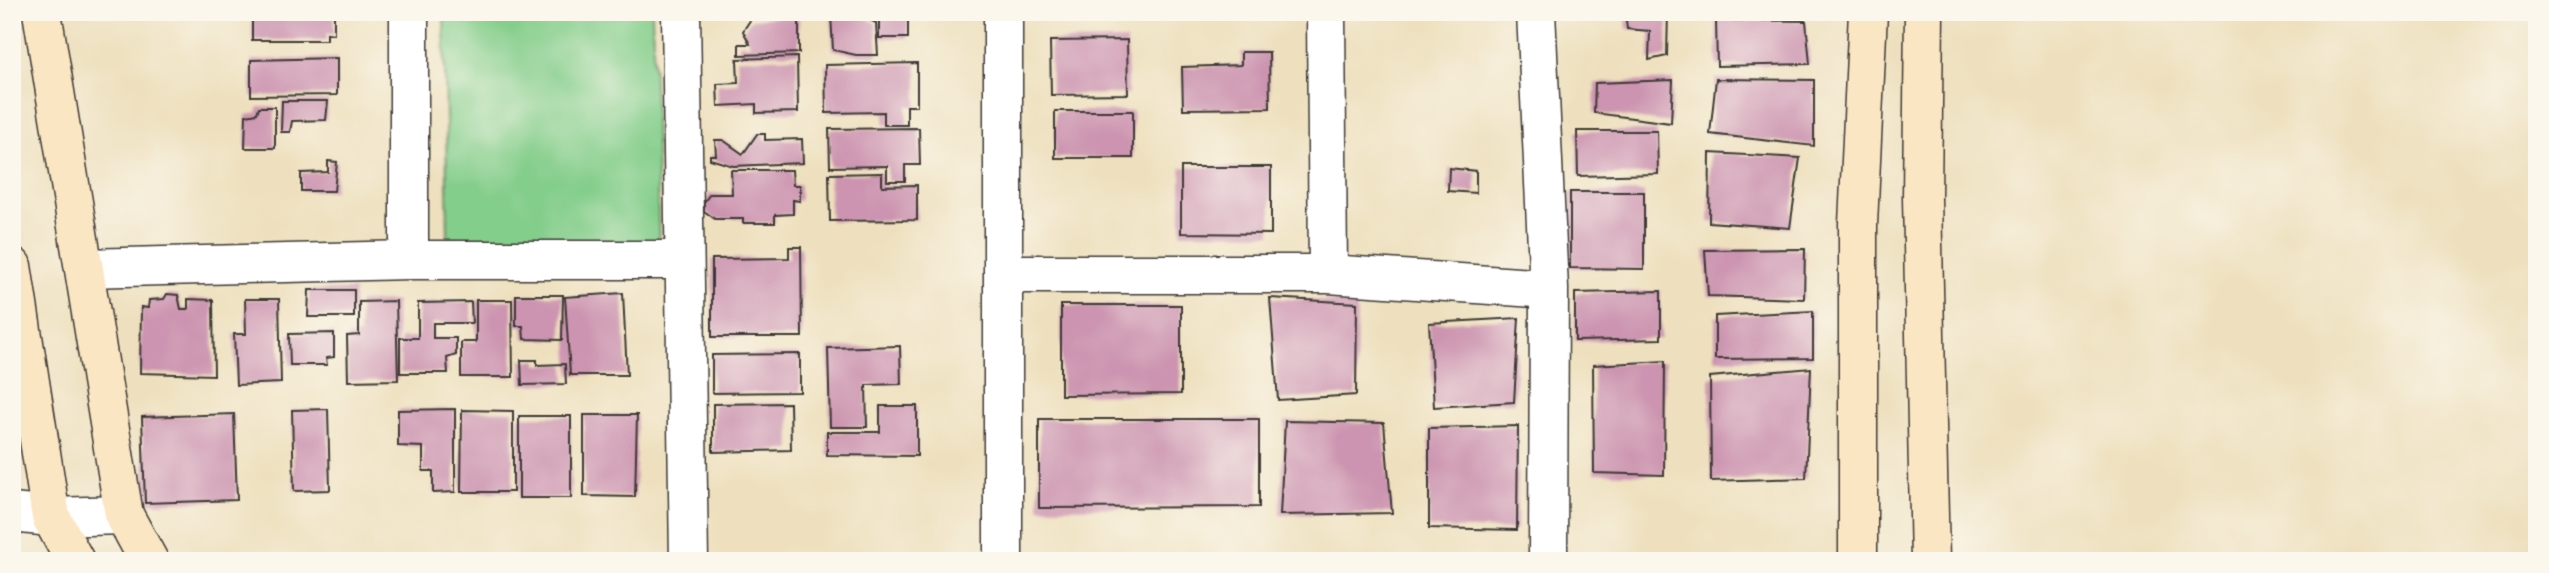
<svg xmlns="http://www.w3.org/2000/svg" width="2549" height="573" viewBox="0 0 2549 573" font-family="'Shantell Sans',sans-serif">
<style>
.green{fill:#84ce8b;stroke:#507554;stroke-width:2}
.building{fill:#cc94b0}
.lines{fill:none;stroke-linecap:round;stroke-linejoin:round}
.minor-casing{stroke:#3c3934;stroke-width:41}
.secondary-casing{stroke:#3c3934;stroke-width:41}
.minor{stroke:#fff;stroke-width:38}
.secondary{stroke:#fbe6c3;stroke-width:38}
</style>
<rect width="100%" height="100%" fill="#fbf7ec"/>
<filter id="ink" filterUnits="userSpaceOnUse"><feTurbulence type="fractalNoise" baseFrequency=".0143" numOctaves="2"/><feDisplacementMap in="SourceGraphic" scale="14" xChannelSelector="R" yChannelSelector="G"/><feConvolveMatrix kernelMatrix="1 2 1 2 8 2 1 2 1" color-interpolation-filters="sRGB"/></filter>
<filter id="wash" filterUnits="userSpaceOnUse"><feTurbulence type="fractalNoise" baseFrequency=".00686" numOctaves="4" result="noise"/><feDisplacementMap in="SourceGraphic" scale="28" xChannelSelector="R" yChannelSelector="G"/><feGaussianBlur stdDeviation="1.57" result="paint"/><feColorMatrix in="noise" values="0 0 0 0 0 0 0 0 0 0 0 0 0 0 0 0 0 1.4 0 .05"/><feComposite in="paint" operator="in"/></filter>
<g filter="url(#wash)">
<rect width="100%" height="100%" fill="#eee0be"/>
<!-- green -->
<path class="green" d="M444,12H652L659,248L448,239Z"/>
<g id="blocks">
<!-- building -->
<path class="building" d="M252,12H334V34L327,33V40H252Z
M785,12H799V53L739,55V44H750L743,31L751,19L783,16Z
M883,12H908V38H879V17H883Z
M1625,12H1668L1667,56L1649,60L1650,31L1627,29Z
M831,14L864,17L876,23L878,55H856L833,50Z
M1716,20L1806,21L1810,64L1717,66Z
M1127,40L1128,94L1051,95L1050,41Z
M1241,52H1269L1270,108L1183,109L1182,67L1241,65Z
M797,57L798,112L756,113V104L718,106L717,84L738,83L737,59Z
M337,58V95L251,96V60Z
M917,63V106H907V125H884V112L826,113L825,65Z
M1716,79L1814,80V146L1710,134Z
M1673,80L1671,123L1594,113L1595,83Z
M282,101H328L326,120L292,121L290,132H281Z
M259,107H275V148H245L246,115L257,113Z
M1055,111H1133V158H1055Z
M919,128L920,165H905V181H887V166L830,167L829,129Z
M1577,131H1657L1658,174L1578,176Z
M757,134H765V140L802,139L803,163L733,166L710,159V155H716L715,140H723L743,154Z
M1710,153L1800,158L1790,228L1709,222Z
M328,161L337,162L334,191H301V173L328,172Z
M1181,167H1271V234L1181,233Z
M1449,168L1476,171V193L1448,191Z
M731,170H792L793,185H800V201L793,200V214L775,215V223H743V219H715L704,211V202L710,194H732Z
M882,173V186L917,185V220L830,221L829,174Z
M1570,192H1644V269L1570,268Z
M789,247H801L802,337H712V259L789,258Z
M1805,249L1804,299L1708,296L1705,250Z
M309,290H354V317H308Z
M1661,291V339L1575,341V293Z
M623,293L627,375H570L565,297Z
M167,294L178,295L181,309H188V299L213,300L214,375L140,373L141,307L148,308L149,300L164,299Z
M516,295H563L562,340L524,339L523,326H516Z
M1270,298L1357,303L1356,395L1278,400Z
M245,299H279L281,383L236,385L234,334H246Z
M476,300H512L513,377H461V342H476Z
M396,301L398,380L348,381L347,336L359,335V302Z
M471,302L472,323H433V338H456V355L447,358L448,373H400V338H418V303Z
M1061,305H1181V394L1061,395Z
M1813,311V358L1715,359V316Z
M1519,318L1514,402L1434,407L1429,323Z
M334,333V357L326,358L327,365H290L289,334Z
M900,346L901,384L866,385L867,427H830L828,348Z
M800,354V392L712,393V355Z
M521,360H537V365L565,364L566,384L522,385Z
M1665,361L1664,475L1594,473L1593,365Z
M1811,368L1806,478L1711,481L1710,377Z
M790,403L791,450L713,452V404Z
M880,406H917V456L827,455V432H880Z
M328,409L330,490L294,491L292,410Z
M455,409V492L433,493V471H423V447L398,446V410Z
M462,410L513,411V492H461Z
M234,414L237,500L145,503L142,417Z
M584,415H637L635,497L584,496Z
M519,416H571V498H519Z
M1039,419H1259V507L1039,508Z
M1285,421L1384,423L1392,513L1280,515Z
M1518,426L1517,530L1429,528V428Z"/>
</g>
</g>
<g filter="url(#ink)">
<use href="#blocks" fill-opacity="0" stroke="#3c3934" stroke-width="2"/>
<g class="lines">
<defs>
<path id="minor" d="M409,12V260
M681,12L689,561
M1003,12V561
M1326,12L1328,274
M1536,12L1549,289L1548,561
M84,268L409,260H682
M1003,274H1328L1549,289
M12,513L51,517L124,515"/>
<path id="secondary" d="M42,12L124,515L149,561
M1924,12L1922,198L1930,561
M12,266L51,517L75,561
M1858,561V224L1868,12"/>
</defs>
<!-- minor casing -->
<use href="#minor" class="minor-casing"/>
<!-- secondary casing -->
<use href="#secondary" class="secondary-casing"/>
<!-- minor -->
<use href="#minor" class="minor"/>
<!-- secondary -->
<use href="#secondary" class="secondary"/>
</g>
</g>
<!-- margin -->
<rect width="2549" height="573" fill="none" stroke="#fbf7ec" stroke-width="42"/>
</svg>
